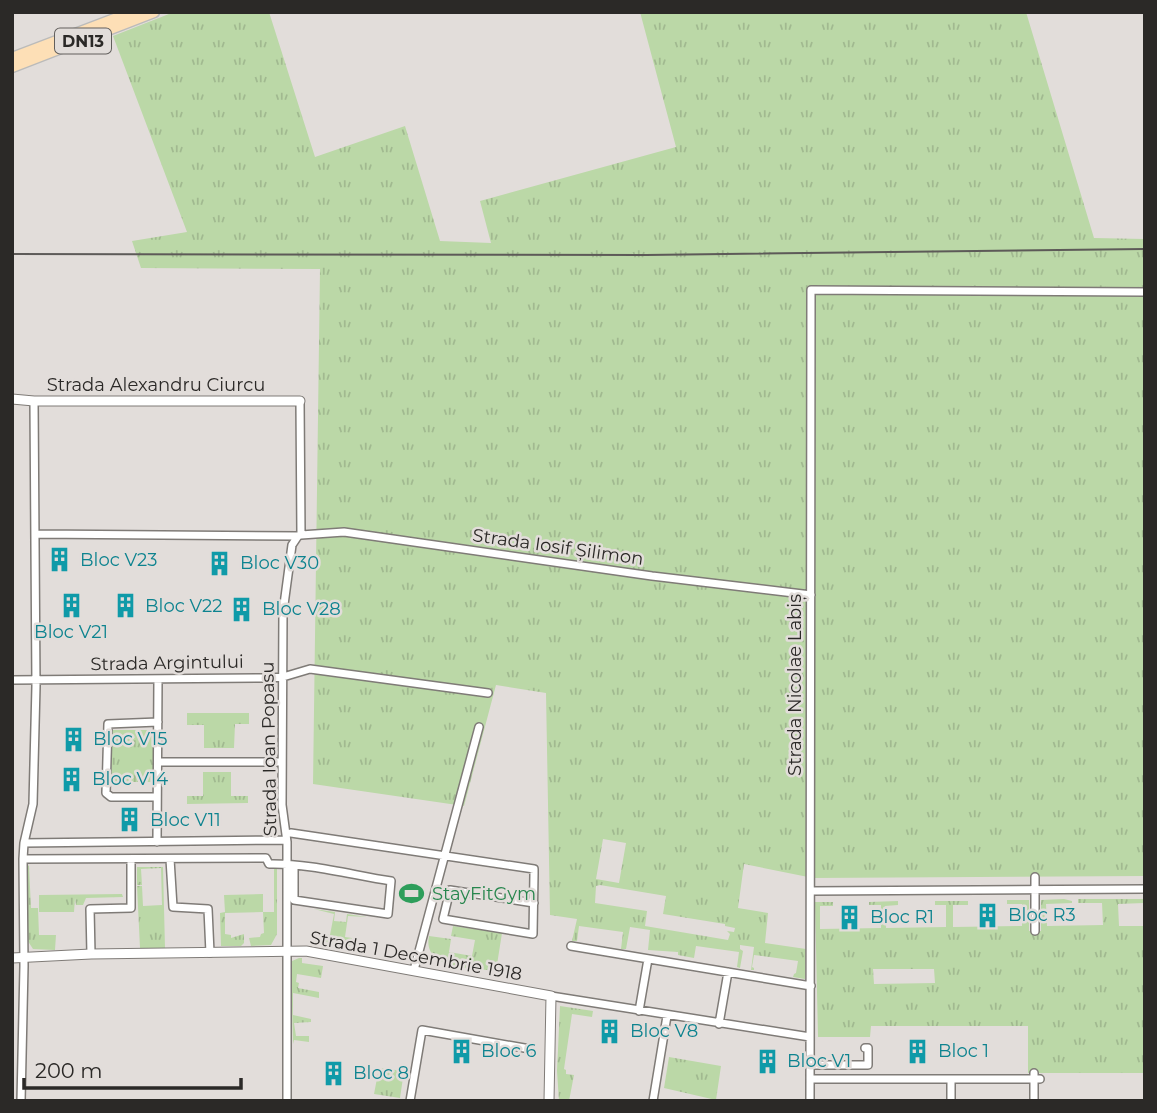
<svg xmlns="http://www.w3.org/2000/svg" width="1157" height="1113" viewBox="0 0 1157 1113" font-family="Montserrat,sans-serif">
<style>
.grass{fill:url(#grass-tufts);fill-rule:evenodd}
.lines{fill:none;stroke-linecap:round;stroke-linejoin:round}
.minor-casing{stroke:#7f7b77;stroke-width:10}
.tertiary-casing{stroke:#7f7b77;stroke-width:11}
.primary-casing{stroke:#bbbbba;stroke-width:13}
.minor{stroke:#fff;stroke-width:7}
.tertiary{stroke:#fff;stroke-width:9}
.primary{stroke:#fddfb6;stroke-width:10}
.rail{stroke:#5d5a58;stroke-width:2}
.labels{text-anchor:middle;stroke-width:5;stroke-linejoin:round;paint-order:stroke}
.shield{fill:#e2ddda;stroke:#625f5d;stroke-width:2}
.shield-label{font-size:16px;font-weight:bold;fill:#2b2927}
.street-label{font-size:18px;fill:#2b2927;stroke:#e2ddda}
.culture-label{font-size:18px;fill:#0d838f;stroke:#e2ddda;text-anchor:start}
.leisure-label{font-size:18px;fill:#27864d;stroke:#e2ddda;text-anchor:start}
</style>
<defs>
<pattern id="grass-tufts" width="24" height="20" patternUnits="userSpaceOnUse" patternTransform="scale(1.75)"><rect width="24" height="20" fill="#bbd8a7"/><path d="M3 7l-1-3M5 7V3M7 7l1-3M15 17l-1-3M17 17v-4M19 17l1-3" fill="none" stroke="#a1b990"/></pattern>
</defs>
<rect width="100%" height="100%" fill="#e2ddda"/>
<!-- grass -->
<path class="grass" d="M174,12H269L315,157L405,126L440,241L491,243L480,201L676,147L640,12H1026L1094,238L1145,239V876L813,878L744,864L738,908L768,913L765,943L806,949L805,979L793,977L794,974L796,973L798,961L754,955L752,967L754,968V970H751L754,947L740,945V949L743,951L740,968L737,967L739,952L696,946L694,958L678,955V952L648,950L650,930L630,927L626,949H621L623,932L579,926L577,941H572L577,919L550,915L546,693L496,685L464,806L313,784L320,269L141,268L132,241L187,232L113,36ZM603,839L626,843L619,883L596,879ZM600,885L666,896L663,914L725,924V926L735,928L734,932L727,931L730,934L728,940L645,926L647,911L595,903L596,886Z
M187,713H249V724H235L234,748H204V725H187Z
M112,730H155V782H111Z
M203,772H231V796H248V803L187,804V796H203Z
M24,862L29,866L31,908H38L39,935H56L55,950L33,949L24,935Z
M277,864V934L271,945L251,946L249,938L260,937L261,934L264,933L263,912H274V865Z
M163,867L165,948H140L137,886H142L143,906L162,905L161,868L141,869L142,885H137V867Z
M122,894L123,897L86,898L83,905H76L75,898L74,912H39V895Z
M263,894V912L225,913V934L231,935V938L244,934V943L241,946H221L220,913L225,912L224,895Z
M1064,899L1072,901V903L1046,904L1047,926L1103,925L1102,903H1078V899H1144V903L1118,904L1119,926H1145V1073H1028V1026H871L870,1037H818L815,902H833V906H820V929L881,928V905H869V902L898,901V905L885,906L886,928L946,927V905H935V901H968V905H953V927L1022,926V904H1007V900H1029V931H1041V900ZM873,969H934L935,983L874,984Z
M314,909L335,912L334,921L346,922L347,914L367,917L348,916L345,937L352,938L350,946L319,941L320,934L330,935L334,914Z
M453,926L502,933L496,971C473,968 422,970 429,936L451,939L449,952L472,956L475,940L451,936Z
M299,958H302V963L323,966L321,978L297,974L296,982L299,983L298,988L319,992V998L293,993V1015L311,1019V1022L294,1023L296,1036H309V1042L294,1040L293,1044L291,967L292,961Z
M560,1006L593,1011L592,1017L572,1014L564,1069L566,1070V1074L574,1075L569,1101H559L557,1071Z
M669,1057L721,1066L716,1100L664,1088Z
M379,1068L404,1071L400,1098L374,1094Z"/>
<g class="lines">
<defs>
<path id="minor" d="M35,534L298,536
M301,535L344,532L652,576L811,595
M12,680L270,678L283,677L310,669L488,693
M158,762H282
M157,797H111L106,793L108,724L158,722
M291,833L534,869V874L533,934L443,919L450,890L534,903
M157,842L158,679
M24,843L286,840
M23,859L266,858L269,864C309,863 352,875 391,881L388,914L294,900V865
M170,859L173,907L208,909L210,953
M1035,877V931
M811,891L1145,889
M571,946L811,986
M91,954L90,909L131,908V859
M414,970L479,727
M551,996L810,1037
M639,1011L648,959
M719,1024L728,972
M810,1065H868V1048H865
M1034,1073V1101
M810,1079H1040
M21,1101L24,966L23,859L24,843L33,804L36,686L34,401
M287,1101V842L282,805L283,612L292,545L298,536L301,535L300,401
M410,1101L422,1030L530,1049
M653,1101L667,1016
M810,1101L811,290L1145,292
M951,1101V1079"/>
<path id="tertiary" d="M12,399L34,401H300
M12,958L91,954L306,951L551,996L549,1101"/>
<path id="primary" d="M12,58L133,12
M12,67L154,12"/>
</defs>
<!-- minor casing -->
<use href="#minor" class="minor-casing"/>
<!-- tertiary casing -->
<use href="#tertiary" class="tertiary-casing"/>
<!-- primary casing -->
<use href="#primary" class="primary-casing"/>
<!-- minor -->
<use href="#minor" class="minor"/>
<!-- tertiary -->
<use href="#tertiary" class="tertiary"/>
<!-- primary -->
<use href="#primary" class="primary"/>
<!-- rail -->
<path class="rail" d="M12,254L646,255L1145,249"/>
</g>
<!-- icons -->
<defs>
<symbol id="building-bare" viewBox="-9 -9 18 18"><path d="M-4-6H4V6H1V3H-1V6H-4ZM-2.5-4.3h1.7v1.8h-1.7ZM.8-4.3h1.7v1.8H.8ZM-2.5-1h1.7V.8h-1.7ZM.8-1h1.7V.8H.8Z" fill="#0f9aa8" stroke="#e2ddda" stroke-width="2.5" paint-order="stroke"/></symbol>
<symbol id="stadium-bare" viewBox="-9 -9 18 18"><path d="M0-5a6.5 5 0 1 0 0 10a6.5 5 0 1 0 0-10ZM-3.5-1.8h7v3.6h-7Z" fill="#2e9e5b" stroke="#e2ddda" stroke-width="2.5" paint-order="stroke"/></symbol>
</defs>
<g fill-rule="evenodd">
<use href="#building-bare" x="42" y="542" width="35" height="35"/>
<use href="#building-bare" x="202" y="546" width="35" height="35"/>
<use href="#building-bare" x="54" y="588" width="35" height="35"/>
<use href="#building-bare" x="108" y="588" width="35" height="35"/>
<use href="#building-bare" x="224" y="592" width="35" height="35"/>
<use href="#building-bare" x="56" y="722" width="35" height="35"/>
<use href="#building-bare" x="54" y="762" width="35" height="35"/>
<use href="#building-bare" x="112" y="802" width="35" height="35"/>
<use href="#stadium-bare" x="394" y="876" width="35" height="35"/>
<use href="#building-bare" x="970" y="898" width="35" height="35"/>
<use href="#building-bare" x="832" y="900" width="35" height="35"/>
<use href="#building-bare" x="592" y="1014" width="35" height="35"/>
<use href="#building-bare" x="444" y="1034" width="35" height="35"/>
<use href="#building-bare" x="900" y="1034" width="35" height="35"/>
<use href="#building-bare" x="750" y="1044" width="35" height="35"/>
<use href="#building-bare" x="316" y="1056" width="35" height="35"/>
</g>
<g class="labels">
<!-- shield labels -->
<rect class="shield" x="55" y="28.5" width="56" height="25" rx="5"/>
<g class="shield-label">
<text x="83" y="47">DN13</text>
</g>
<!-- street labels -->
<g class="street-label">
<text x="156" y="391">Strada Alexandru Ciurcu</text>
<text transform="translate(558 547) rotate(8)" y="6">Strada Iosif Șilimon</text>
<text transform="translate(167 663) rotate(-1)" y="6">Strada Argintului</text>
<text transform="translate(795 685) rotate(-90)" y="6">Strada Nicolae Labiș</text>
<text transform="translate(269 749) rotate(-91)" y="6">Strada Ioan Popasu</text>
<text transform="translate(416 956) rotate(10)" y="6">Strada 1 Decembrie 1918</text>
</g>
<!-- culture labels -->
<g class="culture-label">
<text x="80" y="566">Bloc V23</text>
<text x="240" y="569">Bloc V30</text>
<text x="145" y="612">Bloc V22</text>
<text x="262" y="615">Bloc V28</text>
<text x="71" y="638" text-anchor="middle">Bloc V21</text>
<text x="93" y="745">Bloc V15</text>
<text x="92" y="785">Bloc V14</text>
<text x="150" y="826">Bloc V11</text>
<text x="1008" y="921">Bloc R3</text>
<text x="870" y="923">Bloc R1</text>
<text x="630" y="1037">Bloc V8</text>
<text x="481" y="1057">Bloc 6</text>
<text x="938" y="1057">Bloc 1</text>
<text x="787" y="1067">Bloc V1</text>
<text x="353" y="1079">Bloc 8</text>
</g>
<!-- leisure labels -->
<g class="leisure-label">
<text x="432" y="900">StayFitGym</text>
</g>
</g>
<!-- border -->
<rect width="1157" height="1113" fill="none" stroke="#2b2927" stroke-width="28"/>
<!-- scale -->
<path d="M24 1078v10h217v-10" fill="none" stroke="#2b2927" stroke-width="3.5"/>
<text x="35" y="1078" font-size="21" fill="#2b2927" stroke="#e2ddda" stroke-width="5" paint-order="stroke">200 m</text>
</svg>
